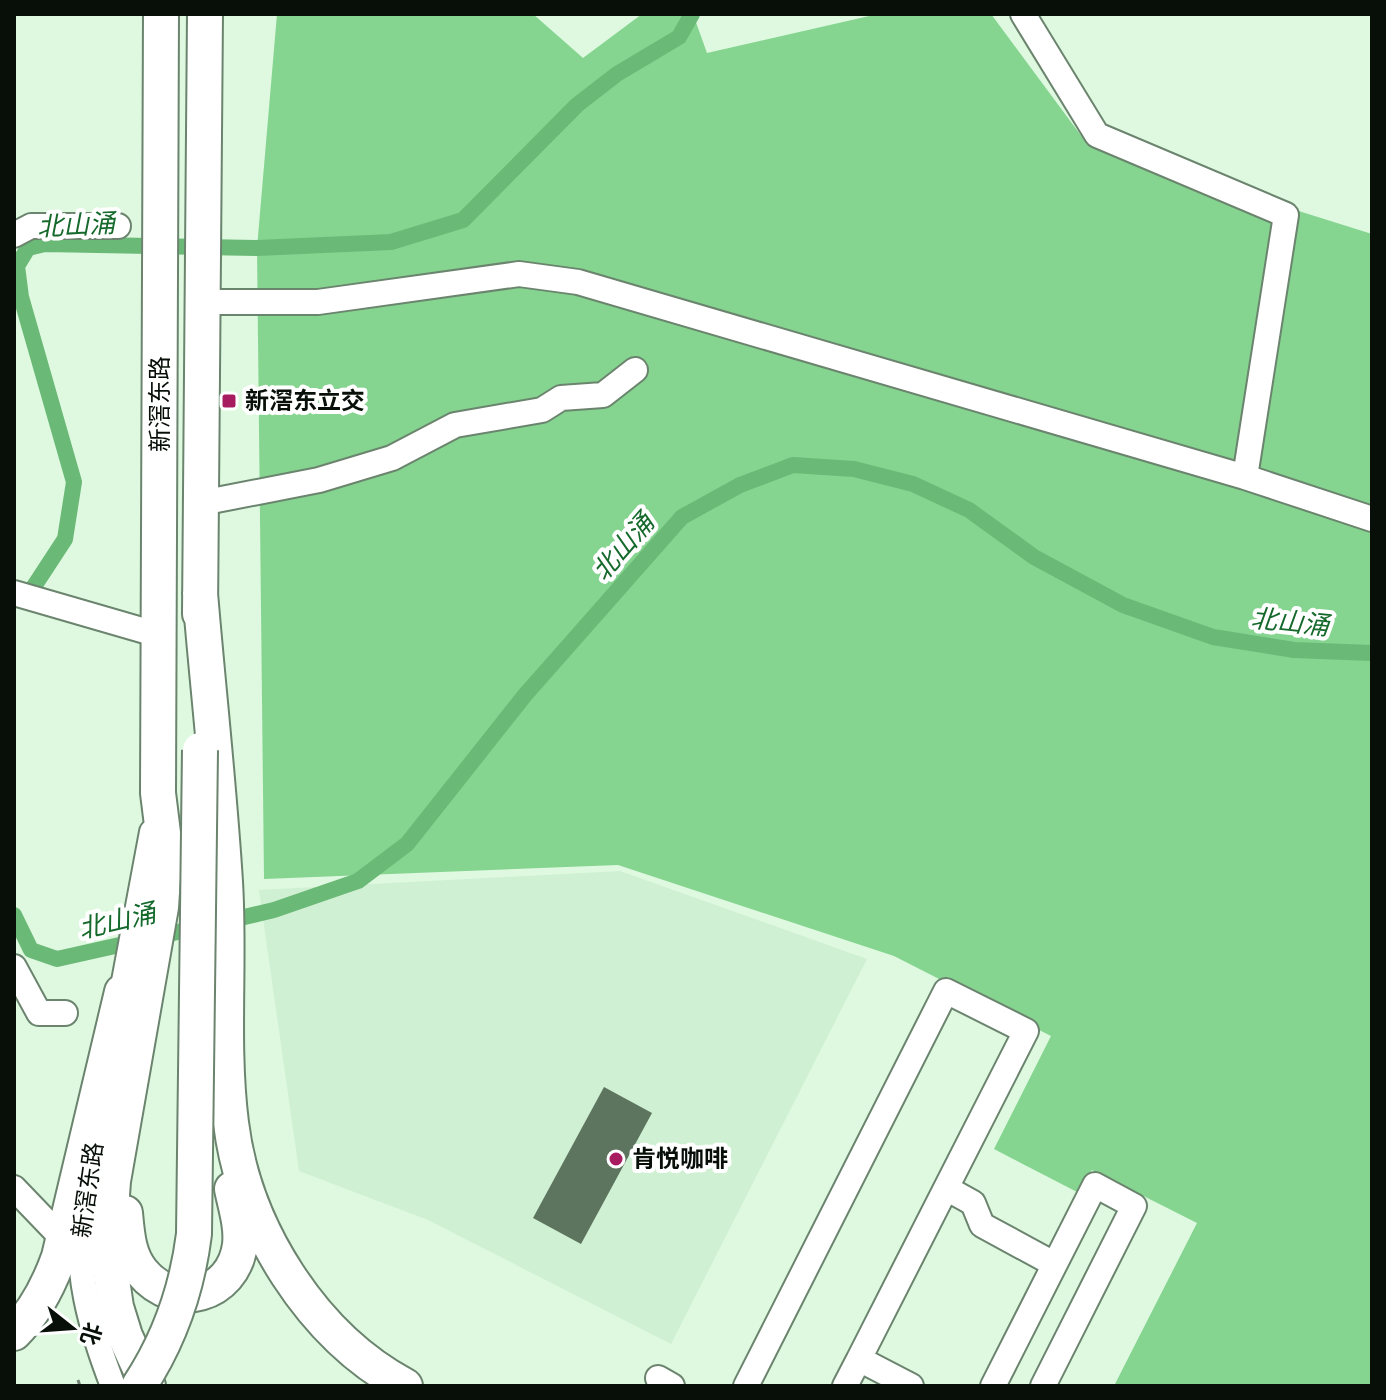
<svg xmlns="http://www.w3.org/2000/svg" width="1386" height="1400" viewBox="0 0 1386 1400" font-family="'Varela Round','Noto Sans SC',sans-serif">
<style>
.built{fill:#cff0d2}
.forest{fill:#85d490}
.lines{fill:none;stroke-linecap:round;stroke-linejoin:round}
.canal{stroke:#6bb976;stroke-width:16}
.building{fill:#5d745f}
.minor-casing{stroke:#6b846e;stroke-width:28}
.highway-casing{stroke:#6b846e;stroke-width:38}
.path{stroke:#748575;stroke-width:3;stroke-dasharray:6 6;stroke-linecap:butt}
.minor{stroke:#fff;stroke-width:24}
.highway{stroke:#fff;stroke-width:34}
.highway-bridge-casing{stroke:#6b846e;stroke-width:38;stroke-linecap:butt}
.highway-bridge{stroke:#fff;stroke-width:34}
.poi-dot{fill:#a71c60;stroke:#fff;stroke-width:3}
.labels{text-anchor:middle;stroke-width:8;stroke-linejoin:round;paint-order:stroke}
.poi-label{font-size:24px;font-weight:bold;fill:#070f08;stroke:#fff;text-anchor:start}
.street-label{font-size:24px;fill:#070f08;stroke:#fff}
.water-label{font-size:26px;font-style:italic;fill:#14692b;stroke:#fff}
</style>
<rect width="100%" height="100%" fill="#def9e0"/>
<!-- built -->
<path class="built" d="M620,871L867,959L671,1344L428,1220L299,1171L259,890Z"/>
<!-- forest -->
<path class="forest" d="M277,14H533L583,58L642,14H693L707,53L878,14H991L1088,145L1372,234V1386H1114L1197,1223L1092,1170L1079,1193L994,1149L1051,1036L894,956L618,865L264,879L257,248Z"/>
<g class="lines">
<!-- canal -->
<path class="canal" d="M31,591L65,539L74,482L21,297L17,266L28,248L45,244L257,248L391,242L463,220L577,105L617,74L679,37L692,14
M14,915L31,950L57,959L200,927
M223,922L274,910L358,881L407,844L525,695L682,517L740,485L793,465L854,469L913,484L969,510L1034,557L1123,605L1213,637L1294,650L1372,653"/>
</g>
<!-- building -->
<path class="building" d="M604,1087L652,1113L581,1244L533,1218Z"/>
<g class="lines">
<defs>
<path id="minor" d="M1023,14L1097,135L1286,215L1245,477
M14,235L31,226H118
M203,302H318L519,274L578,282L1245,477L1372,519
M201,503L319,480L392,458L455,425L542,410L561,398L603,395L635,370
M14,593L159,635
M14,967L39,1013H65
M119,1008L152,832
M14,1188L63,1239
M946,1188L973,1203L982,1225L1054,1264
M83,1210C74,1271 91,1329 113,1386
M658,1378L672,1386
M746,1386L946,991L1026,1031L859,1359
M845,1386L859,1359L911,1386
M993,1386L1095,1185L1134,1206L1043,1386"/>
<path id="highway" d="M200,593C208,689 219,785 225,882C230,962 221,1044 231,1123C244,1228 312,1336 405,1386
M200,614L205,14
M125,1213C127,1234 128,1255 142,1272C175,1312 233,1296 240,1245C242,1226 236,1208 232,1189
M14,1333C36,1311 49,1285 59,1257L122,992
M148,1386L125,1336L116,1307L108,1253L113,1181L161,907L165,849L158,793L161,14"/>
</defs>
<!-- minor casing -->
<use href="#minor" class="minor-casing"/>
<!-- highway casing -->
<use href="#highway" class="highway-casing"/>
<!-- path -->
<path class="path" d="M78,1380L80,1386"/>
<!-- minor -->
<use href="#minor" class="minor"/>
<!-- highway -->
<use href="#highway" class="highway"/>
<defs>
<path id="highway-bridge" d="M139,1386C170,1339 187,1290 194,1234L200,750"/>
</defs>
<!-- highway-bridge casing -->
<use href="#highway-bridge" class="highway-bridge-casing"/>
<!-- highway-bridge -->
<use href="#highway-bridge" class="highway-bridge"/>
</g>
<!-- markers -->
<g class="poi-dot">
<rect x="221" y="393" width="16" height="16" rx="4"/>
<circle cx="616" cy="1159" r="8"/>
</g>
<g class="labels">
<!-- poi labels -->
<g class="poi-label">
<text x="245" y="409">新滘东立交</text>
<text x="632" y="1167">肯悦咖啡</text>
</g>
<!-- street labels -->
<g class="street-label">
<text transform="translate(160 404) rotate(-90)" y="8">新滘东路</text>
<text transform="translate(88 1190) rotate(-82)" y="8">新滘东路</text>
</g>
<!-- water labels -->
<g class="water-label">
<text transform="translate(76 225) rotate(-3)" y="9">北山涌</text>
<text transform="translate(623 547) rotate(-49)" y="9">北山涌</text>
<text transform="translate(1290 622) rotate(6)" y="9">北山涌</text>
<text transform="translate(117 921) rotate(-13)" y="9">北山涌</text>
</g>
</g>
<!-- border -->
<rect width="1386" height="1400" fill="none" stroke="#070f08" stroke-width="32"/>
<!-- north arrow -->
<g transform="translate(72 1328) rotate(107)" stroke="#ffffff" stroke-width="6" paint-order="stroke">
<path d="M0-6L14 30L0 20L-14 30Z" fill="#070f08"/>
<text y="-12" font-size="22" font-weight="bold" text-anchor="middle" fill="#070f08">北</text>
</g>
</svg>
